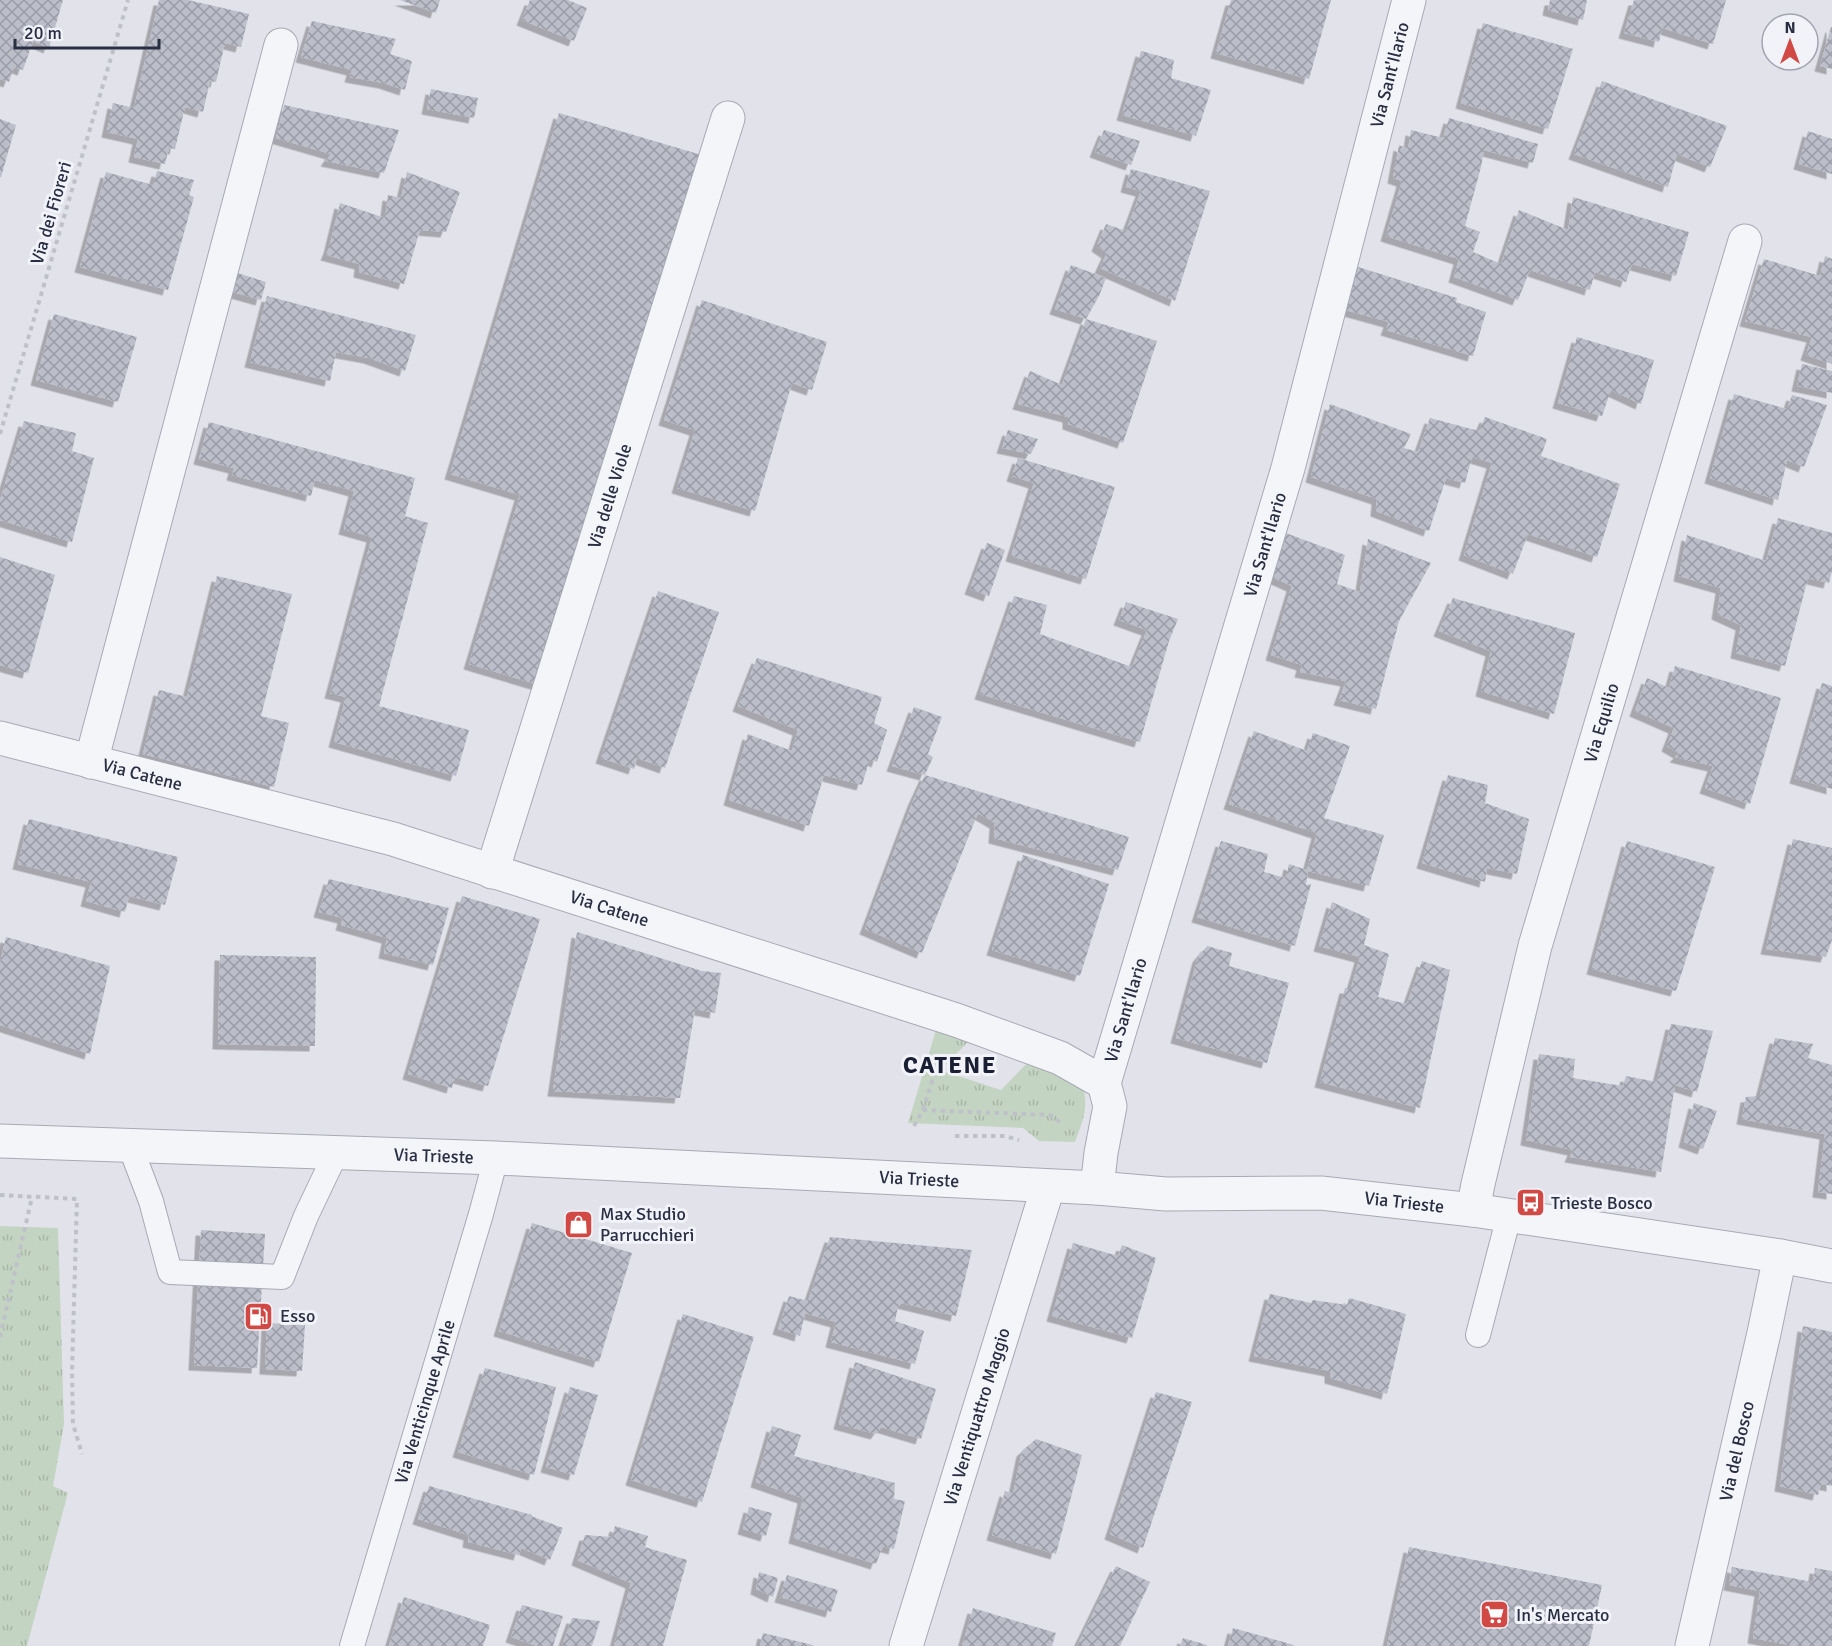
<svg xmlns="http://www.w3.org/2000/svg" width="1832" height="1646" viewBox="0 0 1832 1646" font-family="Signika,sans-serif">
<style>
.grass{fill:url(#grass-tufts)}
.building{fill:url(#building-cross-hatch);filter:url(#shadow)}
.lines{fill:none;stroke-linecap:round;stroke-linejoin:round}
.service-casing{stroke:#a7a9b5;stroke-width:26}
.minor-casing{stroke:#a7a9b5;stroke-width:35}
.tertiary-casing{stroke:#a7a9b5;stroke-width:35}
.path{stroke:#bfc1c9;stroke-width:4;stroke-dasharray:4.5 4.5;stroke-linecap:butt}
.service{stroke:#f4f5f8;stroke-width:24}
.minor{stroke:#f4f5f8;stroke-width:33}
.tertiary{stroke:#f4f5f8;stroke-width:33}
.labels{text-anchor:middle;stroke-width:6;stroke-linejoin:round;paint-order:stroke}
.street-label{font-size:18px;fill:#292e43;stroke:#f1f3f8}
.poi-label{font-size:18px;fill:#292e43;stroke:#f1f3f8;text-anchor:start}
.district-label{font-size:24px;font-weight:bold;letter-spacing:1.5px;fill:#1b1f34;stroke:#f1f3f8}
</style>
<defs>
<pattern id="grass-tufts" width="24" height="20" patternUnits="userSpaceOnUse" patternTransform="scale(1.5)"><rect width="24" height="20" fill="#c4d4c2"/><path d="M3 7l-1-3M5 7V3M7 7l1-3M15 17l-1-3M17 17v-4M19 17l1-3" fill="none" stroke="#a8b6a8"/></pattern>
<pattern id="building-cross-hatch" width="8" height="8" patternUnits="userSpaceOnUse" patternTransform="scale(1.5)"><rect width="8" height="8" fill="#bcbeca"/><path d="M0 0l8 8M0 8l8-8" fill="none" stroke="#999ba6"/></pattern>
<filter id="shadow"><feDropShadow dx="-5.5" dy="5.5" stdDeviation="0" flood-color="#0004"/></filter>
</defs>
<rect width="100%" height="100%" fill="#e2e3ea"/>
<!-- grass -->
<path class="grass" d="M936,1030L969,1041L940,1070L1001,1090L1030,1060L1083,1087C1089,1108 1082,1123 1075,1142L1039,1141L1023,1128L908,1123Z
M0,1226L58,1228L64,1424L53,1486L68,1493L27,1646H0Z"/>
<!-- building -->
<path class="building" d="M0,0H63L49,48L33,41L23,70L14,67L9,82L0,79Z
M159,0H188L249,14L241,47L225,43L216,82L210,81L203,112L185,107L175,149L169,148L165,164L134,157L138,139L107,132L113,103L134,108Z
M400,0H440L436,13Z
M530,0H568L587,8L574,41L522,20Z
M1231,0H1331L1309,79L1216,53Z
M1550,0H1587L1583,20L1548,10Z
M1634,0H1726L1713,44L1662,28L1659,42L1624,33Z
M312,21L396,39L390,54L412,61L405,90L384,83L350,77L352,70L301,57Z
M1483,23L1573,49L1548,129L1461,103Z
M1831,27H1832V69L1820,66Z
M1141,51L1174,60L1171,78L1211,90L1196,136L1122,115Z
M1602,81L1727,126L1710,167L1677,154L1668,187L1574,154Z
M431,89L478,98L474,118L427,109Z
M284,105L399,130L384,173L326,161L331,154L276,138Z
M559,113L705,156L546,687L469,664L520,495L450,474Z
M1449,118L1538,144L1533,163L1484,150L1481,167L1465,226L1480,232L1473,252L1501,264L1519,210L1568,230L1573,197L1689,232L1676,276L1632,264L1626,282L1595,272L1590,290L1530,270L1518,300L1454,277L1459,259L1386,236L1402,181L1393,178L1399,145L1408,149L1411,130L1443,138Z
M0,119L16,125L1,177H0Z
M1104,130L1140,141L1131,165L1095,152Z
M1808,131L1832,139V174L1799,164Z
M1131,169L1210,191L1175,301L1100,268L1107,253L1097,246L1106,224L1126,231L1141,191L1126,187Z
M157,171L194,180L189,195L194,197L168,290L80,267L106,172L153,185Z
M407,172L460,192L446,232L420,230L404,284L359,272L360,264L326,255L329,248L340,203L385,218L388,195L401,198Z
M1825,256L1832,259V364L1806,355L1812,337L1745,321L1764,259L1820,276Z
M1071,265L1106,278L1099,296L1086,319L1055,309Z
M1355,266L1457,298L1456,302L1486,312L1473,356L1386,330L1389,322L1342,309Z
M234,272L266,282L261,300L229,291Z
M267,296L416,335L405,371L369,358L336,352L330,381L250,362Z
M702,300L827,342L812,390L792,383L755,511L677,488L695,430L664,420Z
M54,314L137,337L118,402L36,380Z
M1086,319L1157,341L1123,443L1068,424V417L1018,404L1030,371L1062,385Z
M1577,337L1654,360L1641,404L1611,390L1602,416L1558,403Z
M1802,364L1832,371V393L1797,386Z
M1734,394L1787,409L1792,395L1827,405L1804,467L1787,460L1778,500L1710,478Z
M1330,404L1411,434L1404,448L1418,452L1430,418L1479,431L1485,417L1547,439L1541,456L1620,484L1597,557L1528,534L1513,574L1464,555L1492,463L1472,457L1465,483L1446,478L1429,531L1376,511L1377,499L1311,477Z
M24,421L76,433L72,451L94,458L72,542L0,520V500Z
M209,422L415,478L405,516L428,523L379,706L469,730L456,776L334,742L346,697L330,693L372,537L344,529L354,491L315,480L311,496L232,475L234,468L199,459Z
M1008,430L1038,439L1031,454L1002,448Z
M1018,458L1115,487L1086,579L1011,556L1034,483L1012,476Z
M1778,518L1832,533V571L1829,583L1808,578L1785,666L1736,653L1741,625L1717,614L1721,588L1679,576L1687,535L1766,561Z
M1283,532L1345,555L1337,584L1360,592L1368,539L1431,563L1399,621L1376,709L1339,700L1346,681L1300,672L1302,665L1271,655L1292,586L1270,576Z
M987,543L1005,550L989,596L970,589Z
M0,557L55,575L28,673L0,665Z
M217,576L292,594L261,716L289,723L274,787L143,754L159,690L187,697Z
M658,591L719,612L665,768L637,758L634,769L601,758Z
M1014,596L1047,605L1040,634L1132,667L1147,630L1119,620L1126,602L1178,619L1169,641L1140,742L980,694Z
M1453,598L1575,633L1554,714L1481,691L1491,651L1439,631Z
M757,658L882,697L874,723L887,730L877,762L870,759L862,785L824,775L809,826L729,800L748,734L792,751L798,730L738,706Z
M1675,666L1781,698L1750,804L1705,788L1713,766L1675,757L1679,753L1667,746L1674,728L1635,711L1647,678L1669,688Z
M1822,683L1832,686V789L1795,778Z
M914,707L942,717L928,754L933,757L925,775L892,766Z
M1254,731L1307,751L1313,733L1350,746L1324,818L1384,835L1369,886L1308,871L1306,885L1311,884L1295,946L1197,917L1221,841L1268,854L1264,872L1286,878L1289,864L1307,870L1317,833L1229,804Z
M925,775L1129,837L1118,870L994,838L995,823L978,813L922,953L865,929L913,801Z
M1448,775L1488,785L1485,803L1529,819L1517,874L1487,868L1485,882L1422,863Z
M29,819L178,857L165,905L129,896L125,912L86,901L91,882L18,864Z
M1793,839L1832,848V940L1826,957L1766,949Z
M1627,841L1715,867L1676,991L1592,969Z
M1023,855L1109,884L1080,976L992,950Z
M329,879L449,908L433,965L384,953L387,938L341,925L343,918L319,912Z
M462,896L540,919L488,1086L455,1077L452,1088L408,1074Z
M1332,902L1370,919L1364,945L1389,954L1378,997L1407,1004L1422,961L1450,970L1420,1108L1320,1082L1345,988H1351L1360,957L1319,946Z
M577,932L702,971L721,973L715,1013L695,1009L680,1098L553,1091Z
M6,937L110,966L90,1054L0,1025V963Z
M1207,946L1232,953L1229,966L1289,983L1267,1063L1176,1038L1198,957Z
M220,955L316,957L315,1046L218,1044Z
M1671,1024L1713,1031L1697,1092L1675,1085L1661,1172L1570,1157L1573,1150L1526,1140L1539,1054L1575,1059L1573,1078L1623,1086L1626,1076L1657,1082Z
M1775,1038L1813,1044L1808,1058L1832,1065V1194L1818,1192L1825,1134L1742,1119L1746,1097L1760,1096Z
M1694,1103L1717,1111L1703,1149L1684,1142Z
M532,1223L632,1253L599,1362L499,1331Z
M201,1230L265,1234L257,1368L194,1365Z
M830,1237L972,1250L956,1316L902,1303L898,1307L895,1321L924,1331L915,1364L831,1342L836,1322L805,1313L800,1336L778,1329L789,1296L808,1301Z
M1073,1243L1118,1256L1122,1245L1156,1258L1132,1338L1052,1316Z
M1270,1294L1311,1303L1313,1300L1347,1305L1349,1298L1406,1314L1387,1394L1330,1378V1371L1254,1356Z
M683,1314L754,1337L702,1502L631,1480Z
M267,1323L305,1325L302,1371L265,1369Z
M1803,1326L1832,1332V1486L1821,1484L1818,1495L1780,1486Z
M855,1362L936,1389L921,1439L881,1427L876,1434L839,1424Z
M485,1368L556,1387L534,1475L458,1452Z
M570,1387L598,1395L574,1475L546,1467Z
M1156,1392L1192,1402L1143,1548L1110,1534Z
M772,1426L801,1435L794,1456L895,1483L894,1499L905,1501L894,1549L883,1546L876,1564L794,1538L803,1498L756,1482Z
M1036,1439L1082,1455L1056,1554L992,1535L1005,1491L1013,1494L1022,1451Z
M429,1486L532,1515L531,1516L563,1528L550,1560L521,1548L519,1555L468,1542L469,1535L418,1519Z
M749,1507L772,1513L766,1536L743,1529Z
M615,1526L648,1536L645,1547L687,1560L663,1646H614L631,1583L577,1560L585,1535L612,1537Z
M1409,1547L1602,1585L1589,1646H1387Z
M1116,1566L1150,1582L1120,1646H1077Z
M1732,1567L1813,1582L1815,1568L1832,1571V1646H1795L1753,1638L1760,1591L1729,1585Z
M759,1572L778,1578L773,1597L756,1589Z
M787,1575L838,1590L831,1612L780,1597Z
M404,1597L490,1625L483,1646H389Z
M522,1605L563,1616L553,1646H537L511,1637Z
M973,1608L1056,1633L1052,1646H962Z
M572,1618L600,1621L592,1646H562Z
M1233,1628L1294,1645L1293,1646H1228Z
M763,1633L813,1645V1646H760Z
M1183,1638L1207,1645V1646H1180Z"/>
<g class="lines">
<defs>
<g id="service">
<path d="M130,1146L151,1201L170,1272L282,1277L306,1216L336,1153"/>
<path d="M1478,1335L1509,1216"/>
<path id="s1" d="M352,1646L481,1214L496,1158"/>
</g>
<g id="minor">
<path id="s2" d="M0,738L393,839L956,1020L1060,1058L1104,1083L1110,1106L1101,1153L1097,1188"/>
<path d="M91,762L281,45"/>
<path id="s3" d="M492,872L728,118"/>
<path id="s4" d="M1104,1083L1288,468L1409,0"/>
<path id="s5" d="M1473,1210L1478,1184L1535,946L1745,241"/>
<path id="s6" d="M906,1646L1048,1187"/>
<path id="s7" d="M1692,1646L1764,1333L1780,1256"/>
</g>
<g id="tertiary">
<path id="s8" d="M0,1141L496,1158L1097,1188L1166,1194L1321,1193L1473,1210L1780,1256L1832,1266"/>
</g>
</defs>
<!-- service casing -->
<use href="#service" class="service-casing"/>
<!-- minor casing -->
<use href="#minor" class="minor-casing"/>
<!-- tertiary casing -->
<use href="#tertiary" class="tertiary-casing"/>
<!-- path -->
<path class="path" d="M0,434L128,0
M923,1110L939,1059
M914,1126L923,1110L1050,1115L1063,1124
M955,1136H1005L1019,1140
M0,1195L77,1199L72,1371L73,1424L82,1454
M0,1337L32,1197"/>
<!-- service -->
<use href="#service" class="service"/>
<!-- minor -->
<use href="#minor" class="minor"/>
<!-- tertiary -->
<use href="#tertiary" class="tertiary"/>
</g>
<!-- icons -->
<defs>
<symbol id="bus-square" viewBox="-11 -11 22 22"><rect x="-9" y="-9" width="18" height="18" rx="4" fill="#d14945" stroke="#f1f3f8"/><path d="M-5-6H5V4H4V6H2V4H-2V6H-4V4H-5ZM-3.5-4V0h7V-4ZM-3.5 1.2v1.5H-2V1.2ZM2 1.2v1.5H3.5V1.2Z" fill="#fff"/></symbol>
<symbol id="shop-square" viewBox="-11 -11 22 22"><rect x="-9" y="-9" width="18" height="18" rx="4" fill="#d14945" stroke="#f1f3f8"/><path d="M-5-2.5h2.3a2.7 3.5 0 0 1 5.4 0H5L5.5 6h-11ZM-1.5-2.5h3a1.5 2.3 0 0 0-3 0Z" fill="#fff"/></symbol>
<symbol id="fuel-square" viewBox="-11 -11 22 22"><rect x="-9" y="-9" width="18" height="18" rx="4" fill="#d14945" stroke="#f1f3f8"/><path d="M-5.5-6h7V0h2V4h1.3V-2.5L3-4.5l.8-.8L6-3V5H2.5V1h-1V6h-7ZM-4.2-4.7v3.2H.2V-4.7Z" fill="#fff"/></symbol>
<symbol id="supermarket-square" viewBox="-11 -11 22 22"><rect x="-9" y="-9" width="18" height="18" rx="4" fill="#d14945" stroke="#f1f3f8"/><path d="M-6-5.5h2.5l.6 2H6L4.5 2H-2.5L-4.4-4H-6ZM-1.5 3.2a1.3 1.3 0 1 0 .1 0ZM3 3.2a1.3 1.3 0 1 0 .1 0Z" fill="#fff"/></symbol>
</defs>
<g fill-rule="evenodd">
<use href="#bus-square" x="1514" y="1186" width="33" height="33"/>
<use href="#shop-square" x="562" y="1208" width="33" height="33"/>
<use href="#fuel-square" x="242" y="1300" width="33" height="33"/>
<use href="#supermarket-square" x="1478" y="1598" width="33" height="33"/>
</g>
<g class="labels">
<!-- street labels -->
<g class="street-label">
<text dy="6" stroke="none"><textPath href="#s4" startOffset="1048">Via Sant'Ilario</textPath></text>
<text transform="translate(51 213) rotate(-74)" y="6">Via dei Fioreri</text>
<text dy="6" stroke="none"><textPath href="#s3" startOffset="394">Via delle Viole</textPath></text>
<text dy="6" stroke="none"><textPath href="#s4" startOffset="562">Via Sant'Ilario</textPath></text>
<text dy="6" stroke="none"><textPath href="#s5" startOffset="504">Via Equilio</textPath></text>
<text dy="6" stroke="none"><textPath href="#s2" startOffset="147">Via Catene</textPath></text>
<text dy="6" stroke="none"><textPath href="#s2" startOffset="633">Via Catene</textPath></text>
<text dy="6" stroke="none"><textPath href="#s4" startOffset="76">Via Sant'Ilario</textPath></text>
<text dy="6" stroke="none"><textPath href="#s8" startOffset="434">Via Trieste</textPath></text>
<text dy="6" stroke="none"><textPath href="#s8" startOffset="920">Via Trieste</textPath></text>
<text dy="6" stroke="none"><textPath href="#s8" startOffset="1406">Via Trieste</textPath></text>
<text dy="6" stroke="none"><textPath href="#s1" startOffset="255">Via Venticinque Aprile</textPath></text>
<text dy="6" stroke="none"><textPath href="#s6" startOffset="240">Via Ventiquattro Maggio</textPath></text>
<text dy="6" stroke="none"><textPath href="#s7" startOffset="200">Via del Bosco</textPath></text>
</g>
<!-- poi labels -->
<g class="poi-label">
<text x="1551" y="1209">Trieste Bosco</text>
<text x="600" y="1220">Max Studio<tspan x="600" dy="21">Parrucchieri</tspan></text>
<text x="280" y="1322">Esso</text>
<text x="1516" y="1621">In's Mercato</text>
</g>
<!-- district labels -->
<g class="district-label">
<text x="950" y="1073">CATENE</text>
</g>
</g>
<!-- north arrow -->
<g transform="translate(1790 42)"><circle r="28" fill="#f1f3f8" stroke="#a1a4b0" stroke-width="1.5"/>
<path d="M0-4.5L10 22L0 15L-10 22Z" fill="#d14945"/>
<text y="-9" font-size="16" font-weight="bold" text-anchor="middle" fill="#292e43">N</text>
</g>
<!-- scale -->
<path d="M15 39v9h144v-9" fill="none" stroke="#292e43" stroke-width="3"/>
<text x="24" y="39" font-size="18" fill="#292e43" stroke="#f1f3f8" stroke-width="4.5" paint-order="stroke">20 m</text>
</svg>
